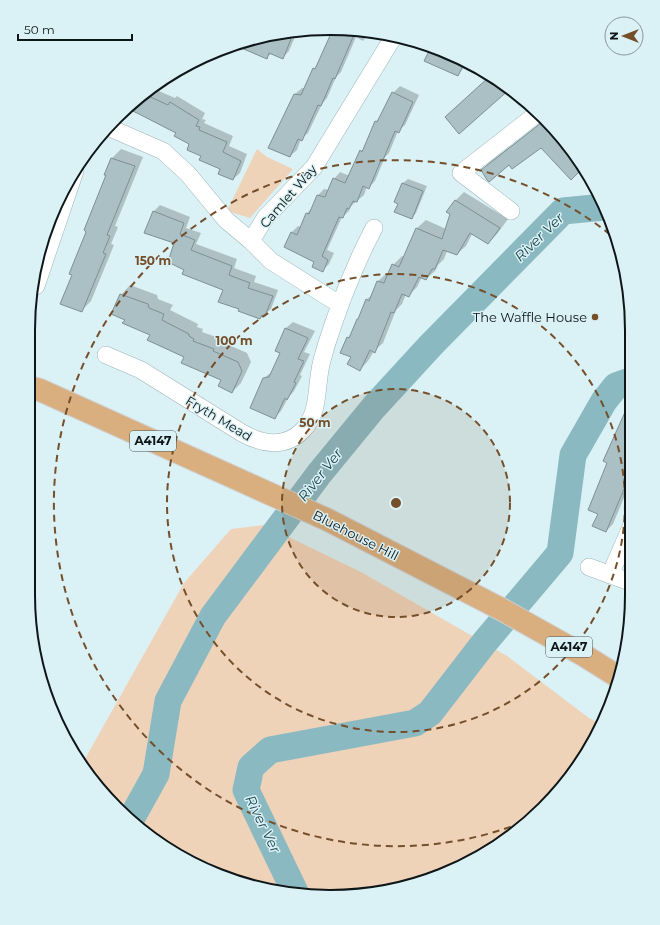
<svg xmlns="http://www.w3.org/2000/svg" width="660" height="925" viewBox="0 0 660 925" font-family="Montserrat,sans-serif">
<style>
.green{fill:#efd3b9}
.shadow{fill:#0003}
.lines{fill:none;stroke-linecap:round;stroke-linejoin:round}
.river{stroke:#8bb9c2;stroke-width:27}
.building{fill:#aac0c4;stroke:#7c9195}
.minor-casing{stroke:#9eb4b9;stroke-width:18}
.primary-casing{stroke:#cfd0d1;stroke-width:24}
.minor{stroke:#fff;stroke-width:17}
.primary{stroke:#d9af80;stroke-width:22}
.ring{fill:none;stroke:#744f2a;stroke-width:2;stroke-dasharray:7 5}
.poi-dot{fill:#744f2a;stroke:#daf1f5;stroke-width:1.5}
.labels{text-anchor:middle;stroke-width:3;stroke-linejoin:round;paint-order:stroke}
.shield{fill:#daf1f5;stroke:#4b585a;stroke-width:1}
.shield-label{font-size:12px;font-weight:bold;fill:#0e1618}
.street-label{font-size:13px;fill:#0e1618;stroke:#daf1f5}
.poi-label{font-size:13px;fill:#0e1618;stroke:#daf1f5;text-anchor:end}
.water-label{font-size:14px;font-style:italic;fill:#143f47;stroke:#daf1f5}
.rim{fill:none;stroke:#0e1618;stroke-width:2}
.centre{fill:#744f2a;stroke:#daf1f5;stroke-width:2}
.ring-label{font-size:12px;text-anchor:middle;font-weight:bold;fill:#744f2a;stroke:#daf1f5;stroke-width:3;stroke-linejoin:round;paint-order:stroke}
</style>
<rect width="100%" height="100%" fill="#daf1f5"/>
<!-- green -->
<path class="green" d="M257,149L267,157L293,169L250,218L227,211Z
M264,525L361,572L507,656L589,718L602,725L570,779L529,822L463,866L389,891L291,894L214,874L131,822L81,766L184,583L231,529Z"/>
<!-- shadow -->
<path class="shadow" d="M334,29H350L370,32L363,41L356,37L341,72L336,77L327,98L322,104L308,133L301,139L297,150L290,156L269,148L295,94L302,88H305L314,69L319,64Z
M290,31L297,32L289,51L282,58L272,53L266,58L236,43Z
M432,47L467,61L462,70L457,74L426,60Z
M491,76L514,90L530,106L525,109L505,92L454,110Z
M155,86H156L154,89L175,98L177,96L205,113L202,119L206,120L204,123L233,136L229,146L247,154L240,173L233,179L222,168L202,156L191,143L177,132L127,108L131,103Z
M400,86L419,95L405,125L398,131L389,153L385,157L375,181L369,187L367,186L364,195L351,206L349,211L342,217L327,250L334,253L329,264L322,271L315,261L286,246L292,232L298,226L301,227L307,213L313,207L318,195L324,189L329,190L334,179L340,172L350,176L361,151L364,148L376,121L382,116L393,93Z
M545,120L557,131L582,168L571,179L541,147L509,164L482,171L489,163Z
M121,149L143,157L115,226L118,227L111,244L114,245L91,301L82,310L88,231L108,175L112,158Z
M408,179L427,186L416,213L412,218L399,203L396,202L403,183Z
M464,192L508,219L497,234L488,243L472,234L466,246L457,254L447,251L444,259L438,265L435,271L426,279L422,277L417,287L409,295L406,294L402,304L396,310L383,343L374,351L368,361L360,370L352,357L348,338L352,333L360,317L366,300L373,294L378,281L387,273L389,274L393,265L402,256L404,257L417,228L426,220L446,229L455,201Z
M160,205L190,217L186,228L201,233L196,244L237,259L234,268L256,276L254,282L278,290L271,309L260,318L241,308L225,290L185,270L176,243L154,211Z
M130,285L157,295L158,299L173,305L170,310L198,324L197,327L203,329L202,332L222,339V342L247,353L251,362L241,383L232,392L222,380L152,334L126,320L121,295Z
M293,322L315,331L304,352L310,354L300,375L302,376L294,391L288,398L281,411L274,418L264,378L273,371L281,352L286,328Z
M630,403V471L629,474H631V481L613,524L606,531L599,513L608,462L605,460Z"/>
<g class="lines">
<!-- river -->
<path class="river" d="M130,821L156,774L168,701L213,616L319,474L374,407L431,345L563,211L604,207
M296,894L246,790L251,767L270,750L415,723L430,713L484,643L560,553L573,455L604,401L616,386L630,381"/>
</g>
<!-- building -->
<path class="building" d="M333,29L356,30L335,79L333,78L321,106L318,105L302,141L298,139L290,157L268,148L294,94L301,95L313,68L315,69Z
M278,34L291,39L283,59L269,53L267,59L232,44Z
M431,47L466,60L458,76L424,61Z
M490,76L511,88L459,134L445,117Z
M392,92L413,102L399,133L395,131L383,160H381L369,189L363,186L357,202L353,201L349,209L347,208L343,218L339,217L322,256L328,260L323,272L312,267L314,262L284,247L291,232L297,235L306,213L309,214L317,195L325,197L333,178L345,183L360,150L362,152L375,121L377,122Z
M144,94L168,105L170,102L199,120L196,126L200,127L199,130L227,142L223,152L241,161L233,180L218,174L220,169L199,160L201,156L187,150L189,144L174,136L176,133L137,113L126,108L131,103Z
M545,120L557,131L559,135L558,136L569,149L582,169L571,180L541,148L512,169L509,165L489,182L487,180L481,170Z
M111,158L135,166L107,235L110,236L103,253L106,254L82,312L60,304L72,275L69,274L86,232L84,230L106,175H104Z
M402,183L423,191L412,219L394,212L398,204L394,202Z
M455,200L500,228L488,244L470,233L457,255L443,250L435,269H432L426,280L419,277L409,297L402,294L394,313L391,312L375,353L370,350L360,371L347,364L351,357L340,353L347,337L349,338L357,319H358L366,299L369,301L377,281L384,283L392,264L399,267L416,228L442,239L450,214L446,212Z
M153,211L184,223L180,234L195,240L191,250L232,266L229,275L250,283L248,288L273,296L265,316L262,315L260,319L238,311L239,309L218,302L223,290L182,274L184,270L168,262L174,243L144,233Z
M120,294L148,304L149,308L164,314L162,320L189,334V336L194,339L193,341L214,349L213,351L238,362L242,371L232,393L218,386L221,380L181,363L184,357L147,340L150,335L122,323L125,320L111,314Z
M285,328L308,338L298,359L304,361L294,382L296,383L287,400L285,398L275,419L250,408L263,378L269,377L280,353L275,351Z
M630,401V465L623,481L627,482L606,532L592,526L598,514L588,510L607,463L603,461Z"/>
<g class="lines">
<defs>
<path id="minor" d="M110,128L163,151L188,174L226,220L251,241L265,218L314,167L394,36
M511,211L461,173L538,113
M251,241L271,261L339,304
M36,286L75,171
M106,355L141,370L242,433C262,444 285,449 303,430C319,413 316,391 320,370C321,362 324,354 326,346C339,305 354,266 374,228
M589,567L630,582
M610,575L631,527"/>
<path id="primary" d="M32,388L40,390L328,520L501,609L585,656L620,678"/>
</defs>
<!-- minor casing -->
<use href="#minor" class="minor-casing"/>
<!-- primary casing -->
<use href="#primary" class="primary-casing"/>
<!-- minor -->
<use href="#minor" class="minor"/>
<!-- primary -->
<use href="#primary" class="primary"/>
</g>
<!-- distance rings -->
<circle cx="396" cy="503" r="114" fill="#744f2a" fill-opacity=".12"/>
<g class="ring">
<circle cx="396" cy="503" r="114"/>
<circle cx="396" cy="503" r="229"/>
<path d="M533 818A343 343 0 1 1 612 236"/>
</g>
<!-- markers -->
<circle class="poi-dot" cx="595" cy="317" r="4"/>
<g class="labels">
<!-- shield labels -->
<g class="shield">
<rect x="130" y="431" width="46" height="20" rx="3"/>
<rect x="546" y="637" width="46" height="20" rx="3"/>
</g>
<g class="shield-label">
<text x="153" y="445">A4147</text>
<text x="569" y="651">A4147</text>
</g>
<!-- street labels -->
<g class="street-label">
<text transform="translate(288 196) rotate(-49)" y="5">Camlet Way</text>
<text transform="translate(219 418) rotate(31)" y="5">Fryth Mead</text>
<text transform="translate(356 535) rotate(27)" y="5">Bluehouse Hill</text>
</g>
<!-- poi labels -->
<g class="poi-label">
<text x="587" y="322">The Waffle House</text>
</g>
<!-- water labels -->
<g class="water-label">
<text transform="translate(539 237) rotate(-44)" y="5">River Ver</text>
<text transform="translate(320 475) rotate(-52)" y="5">River Ver</text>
<text transform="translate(263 824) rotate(64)" y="5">River Ver</text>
</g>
</g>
<!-- crop -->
<path d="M0 0H660V925H0ZM330 35H330A295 295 0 0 1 625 330V595A295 295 0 0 1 330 890H330A295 295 0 0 1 35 595V330A295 295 0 0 1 330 35Z" fill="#daf1f5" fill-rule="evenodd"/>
<path class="rim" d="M330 35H330A295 295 0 0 1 625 330V595A295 295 0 0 1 330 890H330A295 295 0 0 1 35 595V330A295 295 0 0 1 330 35Z"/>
<circle cx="396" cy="503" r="6" class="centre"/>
<g class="ring-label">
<text x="153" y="265">150 m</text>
<text x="234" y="345">100 m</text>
<text x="315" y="427">50 m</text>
</g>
<!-- north arrow -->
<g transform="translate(624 36) rotate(270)"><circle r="19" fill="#daf1f5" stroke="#88999d"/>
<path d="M0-3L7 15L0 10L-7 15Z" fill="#744f2a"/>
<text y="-6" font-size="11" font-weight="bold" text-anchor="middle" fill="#0e1618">N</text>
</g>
<!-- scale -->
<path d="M18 34v6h114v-6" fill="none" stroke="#0e1618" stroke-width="2"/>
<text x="24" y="34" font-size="12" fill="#0e1618" stroke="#daf1f5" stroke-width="3" paint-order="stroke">50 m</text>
</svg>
